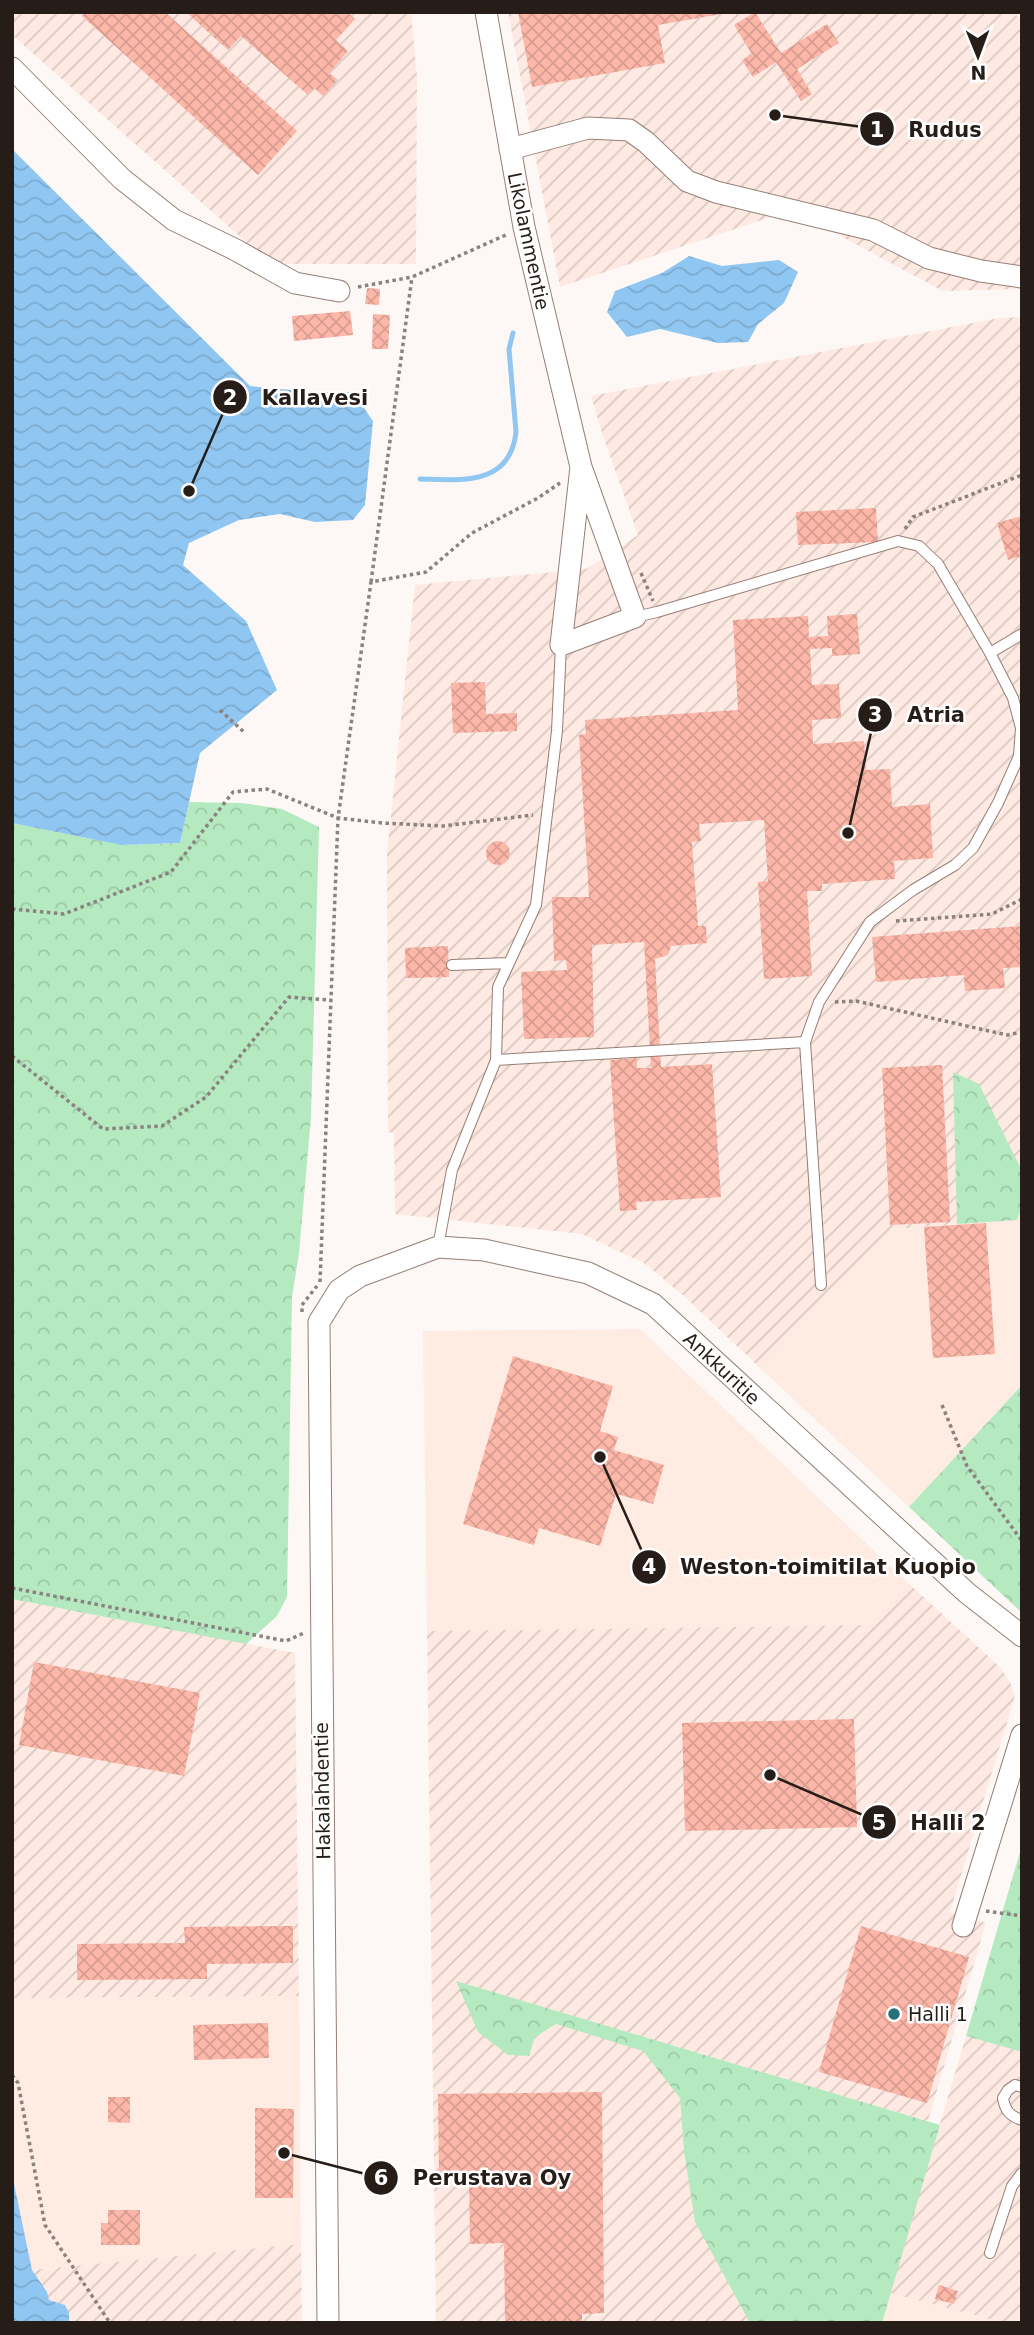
<svg xmlns="http://www.w3.org/2000/svg" width="1034" height="2335" viewBox="0 0 1034 2335" font-family="'DejaVu Sans',sans-serif">
<style>
.commercial{fill:#feebe2}
.industrial{fill:url(#industrial-furrows)}
.forest{fill:url(#forest-crowns)}
.water{fill:url(#water-waves)}
.lines{fill:none;stroke-linecap:round;stroke-linejoin:round}
.stream{stroke:#90c7f2;stroke-width:5}
.building{fill:url(#building-cross-hatch)}
.lane-casing{stroke:#957e75;stroke-width:12}
.street-casing{stroke:#957e75;stroke-width:23}
.path{stroke:#8a827f;stroke-width:3.5;stroke-dasharray:3.5 3.5;stroke-linecap:butt}
.lane{stroke:#fff;stroke-width:10}
.street{stroke:#fff;stroke-width:21}
.poi-dot{fill:#276f7a;stroke:#fff;stroke-width:2.5}
.labels{text-anchor:middle;stroke-width:5;stroke-linejoin:round;paint-order:stroke}
.street-label{font-size:19px;fill:#261d19;stroke:#fff}
.poi-label{font-size:19px;fill:#261d19;stroke:#fff;text-anchor:start}
.leader{fill:none;stroke:#261d19;stroke-width:2.5}
.callout-dot{fill:#261d19;stroke:#fff;stroke-width:2.5}
.mark-label{font-size:21px;text-anchor:middle;font-weight:bold;fill:#fff}
.callout-label{font-size:21px;text-anchor:middle;font-weight:bold;fill:#261d19;stroke:#fff;stroke-width:5;stroke-linejoin:round;paint-order:stroke}
</style>
<defs>
<pattern id="industrial-furrows" width="10" height="10" patternUnits="userSpaceOnUse" patternTransform="scale(1.75)"><rect width="10" height="10" fill="#feeae2"/><path d="M-1 1l2-2M0 10L10 0M9 11l2-2" fill="none" stroke="#dac8c1"/></pattern>
<pattern id="forest-crowns" width="20" height="18" patternUnits="userSpaceOnUse" patternTransform="scale(1.75)"><rect width="20" height="18" fill="#b5eac0"/><path d="M2 6a3 3 0 1 1 6 0M12 15a3 3 0 1 1 6 0" fill="none" stroke="#9cc8a4"/></pattern>
<pattern id="water-waves" width="16" height="10" patternUnits="userSpaceOnUse" patternTransform="scale(1.75)"><rect width="16" height="10" fill="#90c7f2"/><path d="M0 5q4-4 8 0t8 0" fill="none" stroke="#7caacf"/></pattern>
<pattern id="building-cross-hatch" width="8" height="8" patternUnits="userSpaceOnUse" patternTransform="scale(1.75)"><rect width="8" height="8" fill="#fcb7a9"/><path d="M0 0l8 8M0 8l8-8" fill="none" stroke="#d89d91"/></pattern>
</defs>
<rect width="100%" height="100%" fill="#fdf8f6"/>
<!-- commercial -->
<path class="commercial" d="M1022,1219V1385L909,1507L760,1368L893,1229Z
M640,1329L907,1582L866,1625L427,1631L423,1331Z
M299,1996L301,2244L32,2270L12,2174V1998Z
M890,2293L1005,2323H882Z"/>
<!-- industrial -->
<path class="industrial" d="M12,12H411L417,77L416,264H271L12,35Z
M508,12H1013L1022,20V289L943,291L792,210L560,287Z
M1022,317V1219L893,1229L760,1368L685,1297L644,1263L582,1234L395,1214L394,1133L388,1132L387,854L415,585L586,569L638,535L602,433L591,396L999,318Z
M907,1582L1000,1667L1010,1682L1015,1696L950,1912L986,1923L928,2121L892,2111L829,2323H436L427,1631L866,1625Z
M12,1599L295,1653L299,1996L12,1998Z
M966,2036L1022,2052V2323H1005L890,2293Z
M301,2244L302,2323H69V2313L49,2300L32,2270Z"/>
<!-- forest -->
<path class="forest" d="M189,802L242,803L282,809L319,827L311,1117L299,1253L292,1297L287,1597L277,1616L246,1644L12,1599V823L121,845L180,843Z
M953,1072L979,1084L1022,1171V1206L1017,1220L957,1224Z
M1022,1385V1613L909,1507Z
M1022,1845V2052L966,2036Z
M456,1981L940,2125L882,2323H750L695,2222L684,2151L680,2098L643,2051L556,2024L535,2037L529,2056L508,2055L478,2032Z"/>
<!-- water -->
<path class="water" d="M12,149L250,386L313,392H353L373,421L365,505L353,520L315,522L280,514L239,520L189,543L183,565L246,621L277,690L200,753L180,843L121,845L12,823Z
M689,256L722,266L779,260L798,272L784,303L758,324L748,342L718,343L660,329L627,337L607,312L615,291L662,273Z
M12,2174L32,2270L47,2292L49,2300L65,2305L69,2313V2323H12Z"/>
<g class="lines">
<!-- stream -->
<path class="stream" d="M420,479C462,480 510,486 516,432L509,349L513,333"/>
</g>
<!-- building -->
<path class="building" d="M85,12H165L297,131L258,175L82,16Z
M186,12H347L355,19L336,40L348,51L329,73L338,80L323,96L314,88L308,95L241,36L228,50Z
M518,12H722V14L658,25L665,63L532,87Z
M755,12L781,53L827,24L839,43L797,69L812,94L801,101L776,62L753,77L742,60L752,54L734,25Z
M367,288L380,289L379,305L365,304Z
M350,311L353,335L294,341L292,316Z
M373,314L390,315L388,349H372Z
M876,508L878,542L798,545L796,512Z
M1022,516V556L1008,560L997,523Z
M857,614L860,654L832,656V648L810,649L812,685L839,684L841,718L812,720L813,744L864,741L866,770L890,769L892,807L930,804L933,858L894,861L895,879L822,884V891H807L812,976L764,979L758,882L768,881L764,820L699,824L701,841L692,842L698,926H706L707,943L671,946L668,955L655,959L661,1067L712,1064L721,1197L636,1202L637,1210L620,1211L610,1060L637,1058V1068H651L644,942L592,945L594,1037L524,1039L521,972L567,970L566,960L554,961L552,897H589L579,735L586,734L585,720L738,710L733,620L808,616L809,637L828,636L827,616Z
M485,682L486,714L517,713V731L453,733L451,683Z
M486 853a12 12 0 1 1 24 0a12 12 0 1 1-24 0Z
M1022,926V967L1003,968L1005,988L965,991L964,975L876,982L872,937Z
M448,946L449,977L406,978L405,948Z
M942,1065L950,1222L890,1225L882,1068Z
M986,1223L995,1354L933,1358L924,1227Z
M513,1356L613,1386L600,1431L618,1437L614,1450L664,1465L653,1504L616,1494L600,1546L539,1528L534,1545L463,1524Z
M34,1662L200,1693L184,1776L19,1745Z
M854,1719L857,1827L685,1831L682,1723Z
M293,1926V1963L207,1964V1979L77,1980V1944L185,1943L184,1927Z
M861,1926L969,1957L927,2103L819,2072Z
M268,2023L269,2058L194,2060L193,2025Z
M602,2092L604,2313L582,2314V2323H505L504,2243L470,2244L469,2174L439,2175L438,2094Z
M108,2097H130V2123L108,2122Z
M255,2108L294,2109L293,2198H255Z
M108,2210H140V2245H101V2223H108Z
M939,2285L958,2291L954,2304L935,2299Z"/>
<g class="lines">
<defs>
<path id="lane" d="M635,617L657,612L898,541L919,546L938,564L990,653L1013,698L1021,728L1019,756L998,803L973,848L955,865L913,890L870,922L819,1002L805,1042L821,1285
M990,653L1022,634
M452,965L509,963
M496,1060L498,987L536,905L557,731L561,645
M438,1247L452,1170L496,1060L805,1042
M1022,2087L1015,2085L1008,2090L1003,2098C1005,2111 1010,2116 1022,2120
M990,2253L1012,2186L1022,2173"/>
<path id="street" d="M486,12L524,227L581,467L635,617L561,645L581,467
M12,68L122,179L174,220L234,249L295,283L339,291
M510,149L588,128L629,130L646,142L687,181L716,192L873,230L929,258L981,271L1022,277
M963,1926L1022,1735
M328,2323L319,1322L339,1290L360,1276L438,1247L484,1250L588,1273L653,1304L967,1593L1022,1636"/>
</defs>
<!-- lane casing -->
<use href="#lane" class="lane-casing"/>
<!-- street casing -->
<use href="#street" class="street-casing"/>
<!-- path -->
<path class="path" d="M358,287L412,277L508,234
M905,529L913,517L1022,475
M641,573L653,601
M371,582L412,277
M220,710L245,733
M12,909L64,914L171,872L233,792L267,789L338,818L382,823L443,826L533,815
M896,921L992,914L1022,899
M835,1002L856,1001L1007,1035L1022,1032
M12,1056L103,1129L162,1126L206,1097L289,997L331,1000
M320,1282L338,818L371,582L426,572L472,533L538,498L560,483
M302,1312V1305L317,1286
M942,1405L967,1466L1022,1541
M12,1588L286,1641L304,1633
M986,1911L1022,1916
M12,2075L18,2083L45,2225L110,2323"/>
<!-- lane -->
<use href="#lane" class="lane"/>
<!-- street -->
<use href="#street" class="street"/>
</g>
<!-- markers -->
<circle class="poi-dot" cx="894" cy="2014" r="7"/>
<g class="labels">
<!-- street labels -->
<g class="street-label">
<text transform="translate(529 241) rotate(78)" y="7">Likolammentie</text>
<text transform="translate(722 1368) rotate(43)" y="7">Ankkuritie</text>
<text transform="translate(322 1791) rotate(-91)" y="7">Hakalahdentie</text>
</g>
<!-- poi labels -->
<g class="poi-label">
<text x="908" y="2021">Halli 1</text>
</g>
</g>
<!-- callouts -->
<path class="leader" d="M775 115L877 129M189 491L230 397M848 833L875 715M600 1457L649 1567M770 1775L879 1822M284 2153L381 2178"/>
<g class="callout-dot">
<circle cx="775" cy="115" r="7"/>
<circle cx="189" cy="491" r="7"/>
<circle cx="848" cy="833" r="7"/>
<circle cx="600" cy="1457" r="7"/>
<circle cx="770" cy="1775" r="7"/>
<circle cx="284" cy="2153" r="7"/>
<circle cx="877" cy="129" r="18"/>
<circle cx="230" cy="397" r="18"/>
<circle cx="875" cy="715" r="18"/>
<circle cx="649" cy="1567" r="18"/>
<circle cx="879" cy="1822" r="18"/>
<circle cx="381" cy="2178" r="18"/>
</g>
<g class="mark-label">
<text x="877" y="137">1</text>
<text x="230" y="405">2</text>
<text x="875" y="722">3</text>
<text x="649" y="1574">4</text>
<text x="879" y="1830">5</text>
<text x="381" y="2185">6</text>
</g>
<g class="callout-label">
<text x="945" y="137">Rudus</text>
<text x="315" y="405">Kallavesi</text>
<text x="936" y="722">Atria</text>
<text x="828" y="1574">Weston-toimitilat Kuopio</text>
<text x="948" y="1830">Halli 2</text>
<text x="492" y="2185">Perustava Oy</text>
</g>
<!-- border -->
<rect width="1034" height="2335" fill="none" stroke="#261d19" stroke-width="28"/>
<!-- north arrow -->
<g transform="translate(978 56) rotate(179)" stroke="#ffffff" stroke-width="5" paint-order="stroke">
<path d="M0-5L12 26L0 18L-12 26Z" fill="#261d19"/>
<text y="-10" font-size="19" font-weight="bold" text-anchor="middle" fill="#261d19">N</text>
</g>
</svg>
